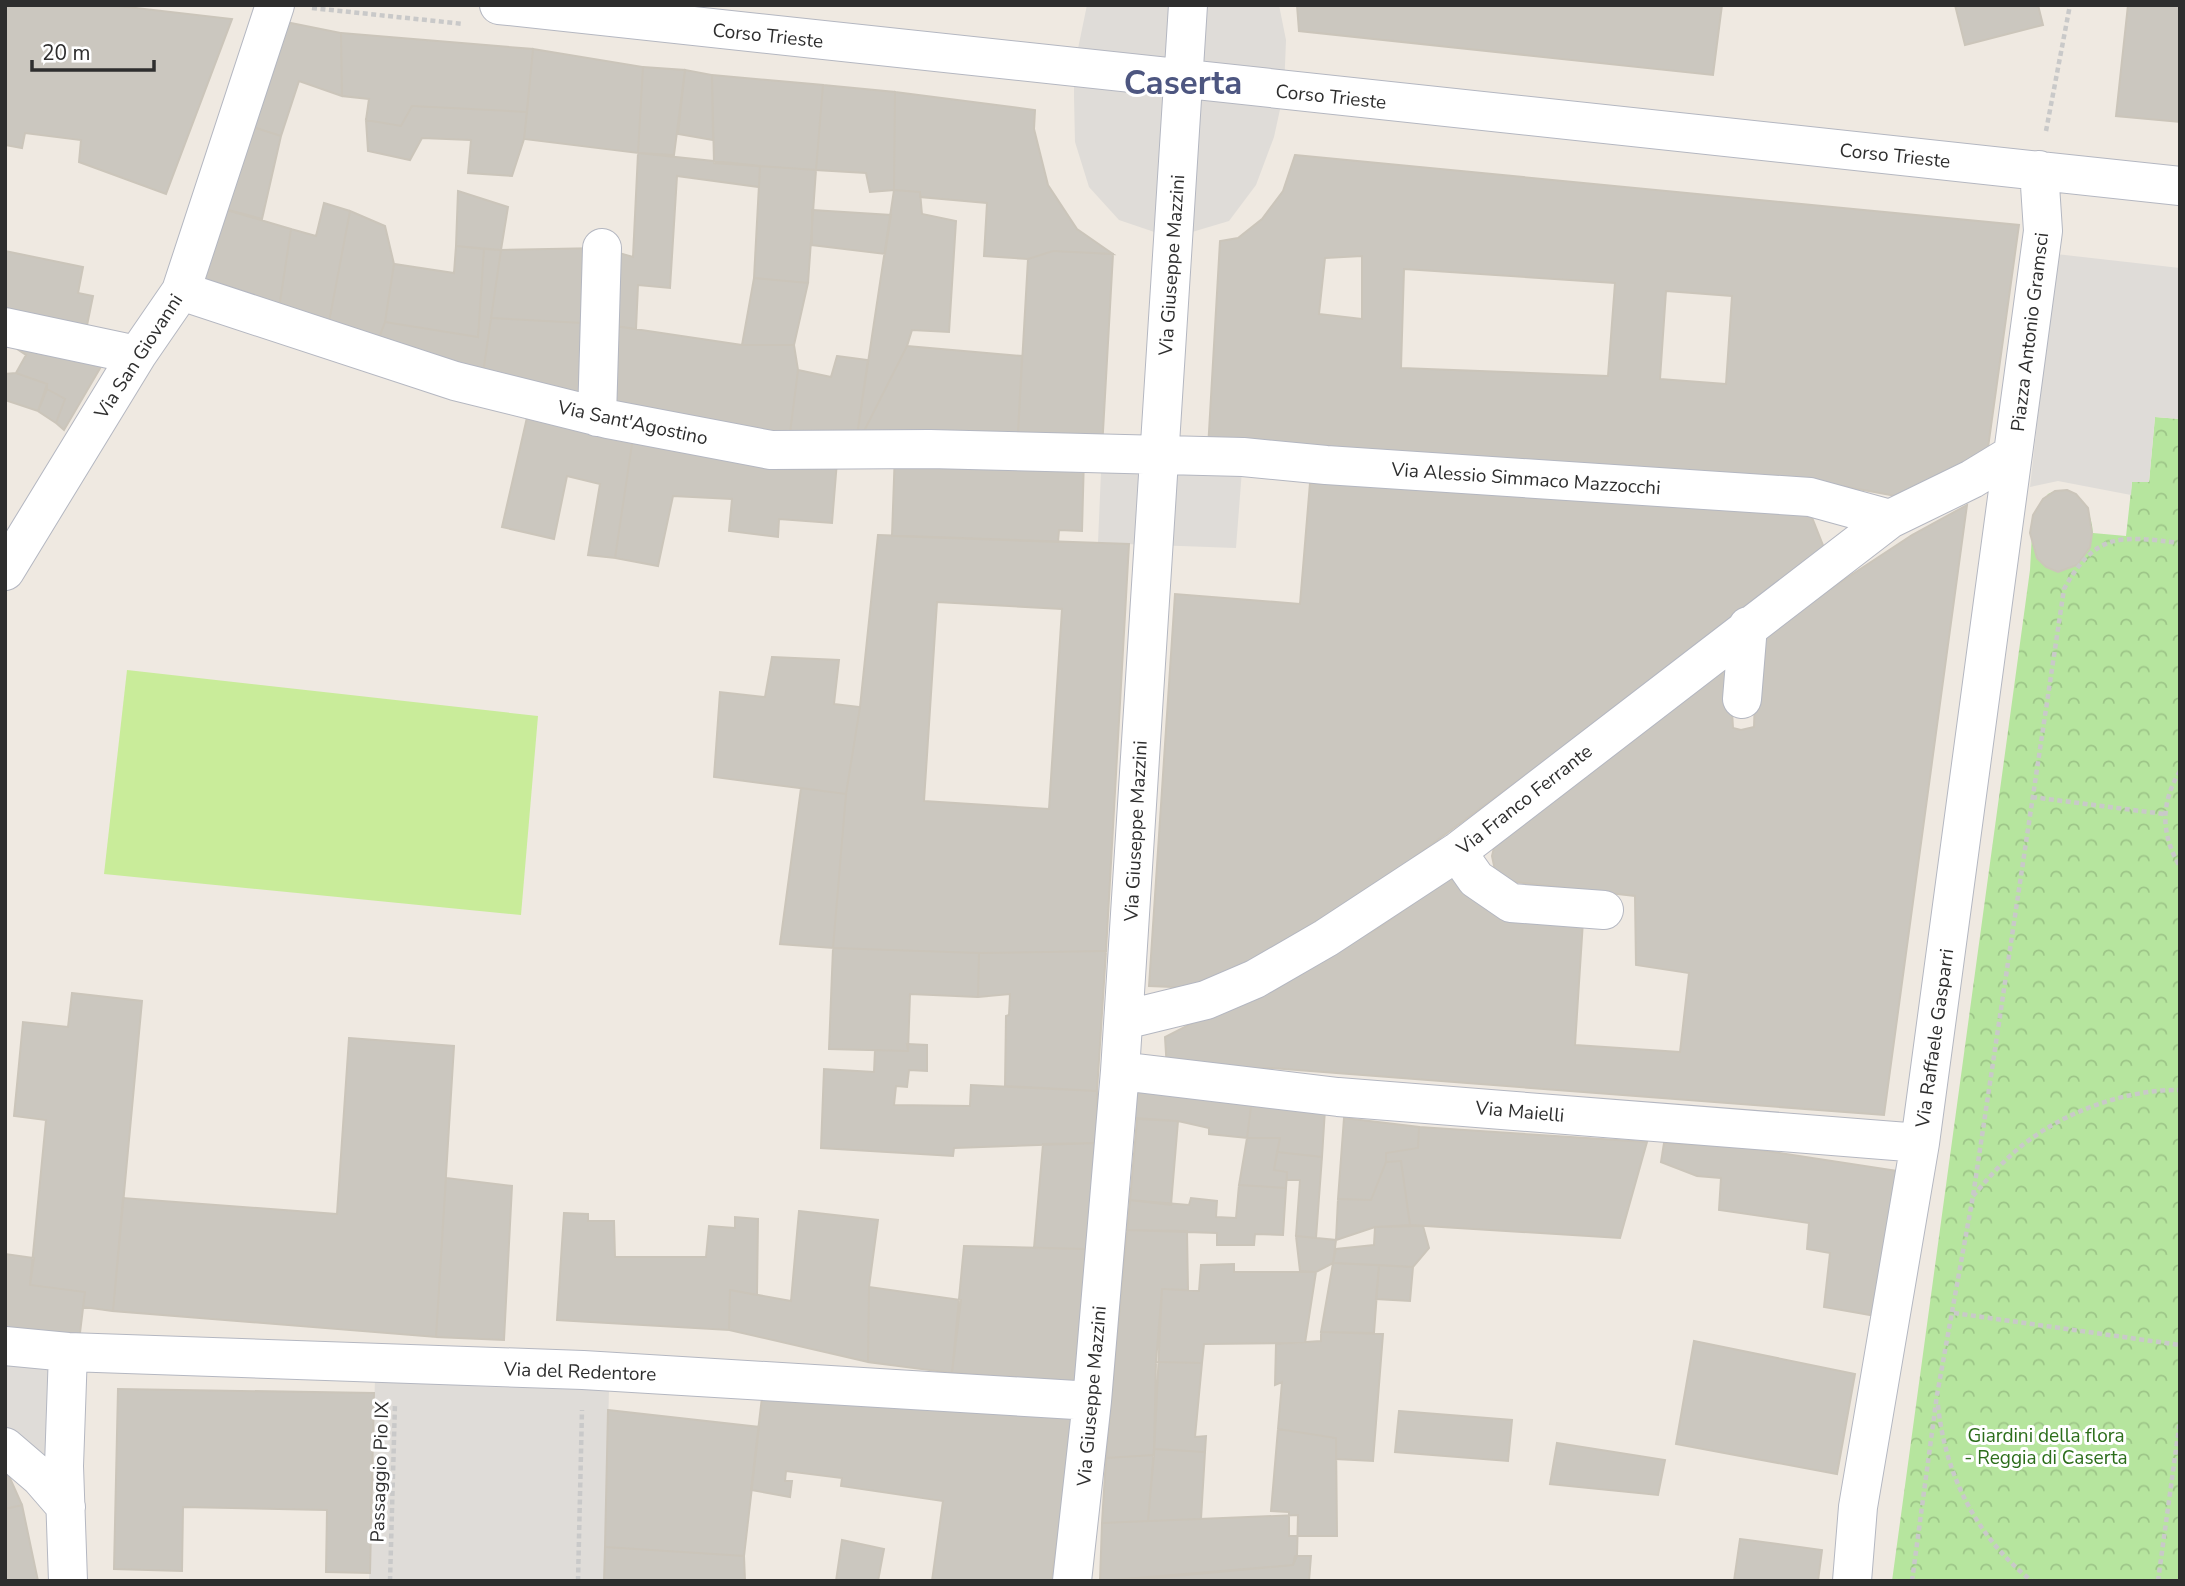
<svg xmlns="http://www.w3.org/2000/svg" width="2185" height="1586" viewBox="0 0 2185 1586" font-family="'Nunito Sans',sans-serif">
<style>
.forest{fill:url(#forest-crowns)}
.pitch{fill:#c9ec9a}
.plaza{fill:#dfdcd8}
.building{fill:#cbc7bf;stroke:#cbc5ba;stroke-width:2;fill-rule:evenodd}
.lines{fill:none;stroke-linecap:round;stroke-linejoin:round}
.street-casing{stroke:#b4b7c1;stroke-width:40}
.path{stroke:#c9c9c9;stroke-width:4.5;stroke-dasharray:5 3.5;stroke-linecap:butt}
.street{stroke:#fff;stroke-width:38}
.labels{text-anchor:middle;stroke-width:6;stroke-linejoin:round;paint-order:stroke}
.street-label{font-size:19px;fill:#2e2e2e;stroke:#fff}
.park-label{font-size:19px;fill:#2c6e1b;stroke:#fff}
.town-label{font-size:33px;font-weight:bold;fill:#4d5680;stroke:#fff}
</style>
<defs>
<pattern id="forest-crowns" width="20" height="18" patternUnits="userSpaceOnUse" patternTransform="scale(1.75)"><rect width="20" height="18" fill="#b6e59e"/><path d="M2 6a3 3 0 1 1 6 0M12 15a3 3 0 1 1 6 0" fill="none" stroke="#9dc588"/></pattern>
</defs>
<rect width="100%" height="100%" fill="#efe9e1"/>
<!-- forest -->
<path class="forest" d="M2155,417L2180,419V1581H1892L2030,570L2033,515L2048,494C2077,481 2091,508 2093,533L2126,536L2132,482H2149Z"/>
<!-- pitch -->
<path class="pitch" d="M127,670L538,716L521,915L104,874Z"/>
<!-- plaza -->
<path class="plaza" d="M1087,5H1279L1286,40L1284,91L1274,137L1256,185L1229,221L1172,238L1119,220L1089,187L1075,142L1074,97V68Z
M2056,254L2180,268V419L2155,417L2149,482H2132L2131,495L2058,481L2030,487Z
M1102,449L1243,457L1236,548L1098,543Z
M5,1346L68,1352L64,1466L5,1460Z
M375,1379L489,1387L609,1390L604,1581H369Z"/>
<!-- building -->
<path class="building" d="M5,5H110L232,19L166,194L79,162L81,140L25,133L22,148L5,145Z
M1297,5H1722L1713,75L1299,31Z
M1955,5H2038L2043,25L1965,45Z
M2128,5H2180V122L2116,116Z
M271,19L341,33L342,96L299,81L281,136L237,122Z
M341,33L533,49L527,112L412,106L401,126L366,120L369,99L342,96Z
M533,49L643,67L638,153L524,139Z
M643,67L685,70L674,155L638,153Z
M685,70L712,75L713,140L678,134Z
M712,75L823,85L816,170L714,163Z
M823,85L895,92L894,190L870,192L866,173L816,170Z
M895,92L1035,110L1034,129L1048,185L1077,229L1113,254L1053,251L1028,259L984,256L987,203L920,197V192L894,190Z
M412,106L527,112L524,139L512,176L468,173L471,140L422,138L410,160L368,151L366,120L401,126Z
M237,122L281,136L262,219L210,205Z
M638,153L760,166L759,187L677,176L670,288L638,285L636,329L601,324L602,248L633,257Z
M1295,155L2019,225L1986,462L1901,497L1804,479L1208,449L1220,241L1238,238L1262,219L1283,191ZM1362,256V319L1319,314L1325,258ZM1404,269L1615,283L1608,376L1401,368ZM1666,291L1732,296L1726,384L1660,379Z
M760,166L816,170L808,283L754,278Z
M894,190L920,192L922,214L956,221L949,332L912,330L907,346L855,449Z
M458,191L508,207L501,250L456,246Z
M324,203L350,211L326,338L277,322L291,229L316,236Z
M210,205L291,229L277,322L181,291Z
M812,210L891,215L885,254L812,245Z
M350,211L385,226L394,264L385,322L373,354L326,338Z
M456,246L484,249L478,337L385,322L394,264L454,273Z
M602,248L601,324L491,318L501,250Z
M484,249L501,250L481,387L373,354L385,322L478,337Z
M5,251L83,267L78,293L93,296L85,335L5,319Z
M1053,251L1113,254L1102,449L1017,451L1028,259Z
M754,278L808,283L794,345H742Z
M491,318L601,324L608,419L481,387Z
M601,324L742,345H794L798,370L788,449L597,417Z
M907,346L1022,356L1017,451L855,449Z
M17,349L106,358L64,430L56,423L65,399L47,389V384L16,373L26,355Z
M837,356L868,360L855,449H788L798,370L831,377Z
M16,373L47,384L38,411L5,400V374Z
M47,389L65,399L56,423L38,411Z
M531,400L635,424L615,558L588,555L600,484L567,476L554,539L502,527Z
M635,424L838,449L832,523L779,519L778,537L729,531L732,499L673,496L658,566L615,558Z
M895,451L1084,457L1082,531L1059,530L1058,542L892,536Z
M1310,483L1809,510L1826,553L1374,887L1222,978L1199,988L1149,986L1175,594L1300,604Z
M2067,490L2076,494L2088,508L2092,533L2090,547L2077,565L2058,572L2046,567L2037,558L2030,533L2033,515L2043,499L2055,491Z
M1967,505L1884,1115L1271,1068L1167,1070L1165,1037L1377,929L1456,873L1583,921L1575,1045L1680,1052L1689,973L1636,965L1635,896L1497,880L1492,856L1499,827L1729,659L1733,728L1741,730L1754,727L1757,637L1912,535Z
M878,535L1129,544L1106,951L979,953L833,948L846,794L860,707ZM937,602L1062,609L1049,809L924,801Z
M772,657L839,660L834,704L860,707L846,794L714,777L720,692L765,697Z
M801,788L846,794L833,948L780,944Z
M833,948L979,953L978,997L910,994L908,1051L829,1049Z
M1106,951L1097,1091L1005,1086L1006,1016L1009,1015L1010,994L978,997L979,953Z
M72,993L142,1001L113,1311L83,1307L85,1292L30,1285L46,1120L14,1116L23,1022L68,1027Z
M349,1038L454,1046L436,1337L113,1311L123,1198L337,1214Z
M907,1044L927,1045V1071L909,1070L907,1087L896,1086L894,1105L970,1106L971,1085L1097,1091V1143L954,1148L953,1156L821,1148L824,1069L874,1072L875,1050L908,1051Z
M1139,1081L1253,1091L1247,1138L1209,1134V1128L1178,1121L1134,1118Z
M1253,1091L1325,1109L1322,1157L1277,1152L1280,1138H1247Z
M1344,1118L1419,1127L1418,1148L1386,1153V1162L1371,1200L1338,1199Z
M1137,1119L1178,1121L1171,1205L1130,1200Z
M1419,1127L1647,1142L1620,1238L1410,1225L1401,1161L1386,1162V1153L1418,1148Z
M1247,1138H1280L1274,1170L1287,1172L1286,1188L1239,1185Z
M1097,1143L1087,1249L1034,1248L1043,1144Z
M1664,1143L1747,1148L1898,1171L1876,1316L1824,1307L1830,1253L1807,1249L1809,1223L1719,1210L1721,1178L1697,1176L1661,1162Z
M1277,1152L1322,1157L1316,1238L1296,1236L1300,1180H1287V1172L1274,1170Z
M1401,1161L1410,1225L1375,1227L1336,1240L1338,1199L1371,1200L1386,1162Z
M446,1178L512,1186L504,1340L436,1337Z
M1239,1185L1286,1188L1283,1235L1255,1234L1254,1245H1217V1233L1127,1230L1130,1200L1189,1205L1191,1198L1217,1201L1216,1217L1236,1218Z
M799,1211L878,1220L869,1287L868,1362L729,1330L730,1290L791,1301Z
M564,1213L588,1214V1221H614L615,1257H706L709,1226L735,1228V1217L758,1219L757,1295L730,1290L729,1330L557,1320Z
M1423,1226L1429,1248L1413,1267L1333,1263L1336,1249L1374,1245L1375,1227Z
M1127,1230L1187,1231L1188,1290L1162,1289L1154,1455L1106,1458Z
M1296,1236L1336,1240L1333,1263L1316,1272L1300,1271Z
M964,1246L1087,1249L1076,1381L952,1373Z
M5,1254L34,1258L30,1285L85,1292L79,1341L5,1332Z
M1333,1263L1379,1265L1374,1333L1321,1332Z
M1234,1264V1272H1316L1305,1343L1204,1344L1202,1363L1156,1362L1162,1289L1199,1291L1201,1265Z
M1379,1265L1413,1267L1410,1301L1376,1299Z
M869,1287L961,1300L952,1373L868,1362Z
M1321,1332L1383,1334L1373,1461L1336,1459V1438L1278,1429L1282,1382L1275,1385L1276,1344L1321,1341Z
M1694,1341L1855,1374L1837,1474L1676,1444Z
M1156,1362L1202,1363L1195,1437L1206,1436L1205,1452L1154,1449Z
M118,1389L374,1393L370,1573L326,1572L327,1510L183,1507L182,1571L114,1569Z
M763,1389L1077,1414L1051,1581H932L943,1501L841,1486L842,1478L786,1471L785,1481H792L790,1497L751,1490Z
M608,1410L759,1427L744,1556L605,1547Z
M1399,1411L1512,1420L1508,1461L1395,1452Z
M1278,1429L1336,1438L1337,1536H1289V1512L1271,1511Z
M1557,1443L1665,1460L1658,1495L1550,1484Z
M1154,1449L1205,1452L1201,1519L1148,1521Z
M1154,1455L1148,1521L1102,1523L1106,1458Z
M5,1467L22,1505L5,1509Z
M22,1505L38,1581H5V1509Z
M1298,1515L1297,1556L1293,1565L1100,1581L1102,1523Z
M1740,1539L1822,1550L1818,1581H1734Z
M842,1540L884,1549L878,1581H836Z
M605,1547L744,1556L745,1581H604Z
M1295,1556H1311L1309,1581H1122L1293,1565Z"/>
<g class="lines">
<defs>
<path id="street" d="M499,5L2180,186
M181,291L455,381L608,419L771,450L930,449L1243,457L1326,465L1810,497L1890,519
M5,327L137,355
M597,417L602,248
M5,571L137,355L181,291L275,5
M1742,699L1748,626
M1457,852L1476,879L1511,903L1604,910
M1124,1020L1206,1000L1255,979L1326,938L1457,852L1890,519L1972,479L2013,454
M1120,1071L1338,1097L1920,1143
M5,1346L68,1352L583,1370L1092,1401
M5,1447L40,1477L66,1507
M68,1581L64,1466L68,1352
M1072,1581L1092,1401L1120,1071L1188,5
M1852,1581L1858,1507L1920,1143L2043,231L2039,170"/>
</defs>
<!-- street casing -->
<use href="#street" class="street-casing"/>
<!-- path -->
<path class="path" d="M312,8L464,24
M2046,131L2070,5
M2180,771C2160,804 2161,834 2180,867
M2032,797L2164,814
M1973,1196C1985,1182 1997,1168 2010,1156C2052,1116 2122,1089 2180,1090
M1954,1313L2180,1345
M1938,1405C1945,1475 1977,1538 2032,1581
M390,1581L395,1403
M578,1581L582,1410
M1912,1581L1937,1395L1973,1196L2064,589C2096,531 2122,536 2180,543
M2158,1581L2180,1420"/>
<!-- street -->
<use href="#street" class="street"/>
</g>
<g class="labels">
<!-- street labels -->
<g class="street-label">
<text transform="translate(768 35) rotate(6)" y="7">Corso Trieste</text>
<text transform="translate(1331 96) rotate(6)" y="7">Corso Trieste</text>
<text transform="translate(1895 155) rotate(6)" y="7">Corso Trieste</text>
<text transform="translate(1171 265) rotate(-86)" y="7">Via Giuseppe Mazzini</text>
<text transform="translate(2029 332) rotate(-83)" y="7">Piazza Antonio Gramsci</text>
<text transform="translate(138 356) rotate(-57)" y="7">Via San Giovanni</text>
<text transform="translate(633 422) rotate(12)" y="7">Via Sant'Agostino</text>
<text transform="translate(1526 478) rotate(4)" y="7">Via Alessio Simmaco Mazzocchi</text>
<text transform="translate(1524 799) rotate(-38)" y="7">Via Franco Ferrante</text>
<text transform="translate(1135 831) rotate(-87)" y="7">Via Giuseppe Mazzini</text>
<text transform="translate(1934 1038) rotate(-82)" y="7">Via Raffaele Gasparri</text>
<text transform="translate(1520 1111) rotate(5)" y="7">Via Maielli</text>
<text transform="translate(580 1371) rotate(2)" y="7">Via del Redentore</text>
<text transform="translate(1091 1396) rotate(-85)" y="7">Via Giuseppe Mazzini</text>
<text transform="translate(379 1472) rotate(-88)" y="7">Passaggio Pio IX</text>
</g>
<!-- park labels -->
<g class="park-label">
<text x="2046" y="1442">Giardini della flora<tspan x="2046" dy="22">- Reggia di Caserta</tspan></text>
</g>
<!-- town labels -->
<g class="town-label">
<text x="1183" y="94">Caserta</text>
</g>
</g>
<!-- border -->
<rect width="2185" height="1586" fill="none" stroke="#2e2e2e" stroke-width="14"/>
<!-- scale -->
<path d="M32 60v10h122v-10" fill="none" stroke="#2e2e2e" stroke-width="3.5"/>
<text x="42" y="60" font-size="21" fill="#2e2e2e" stroke="#ffffff" stroke-width="5" paint-order="stroke">20 m</text>
</svg>
